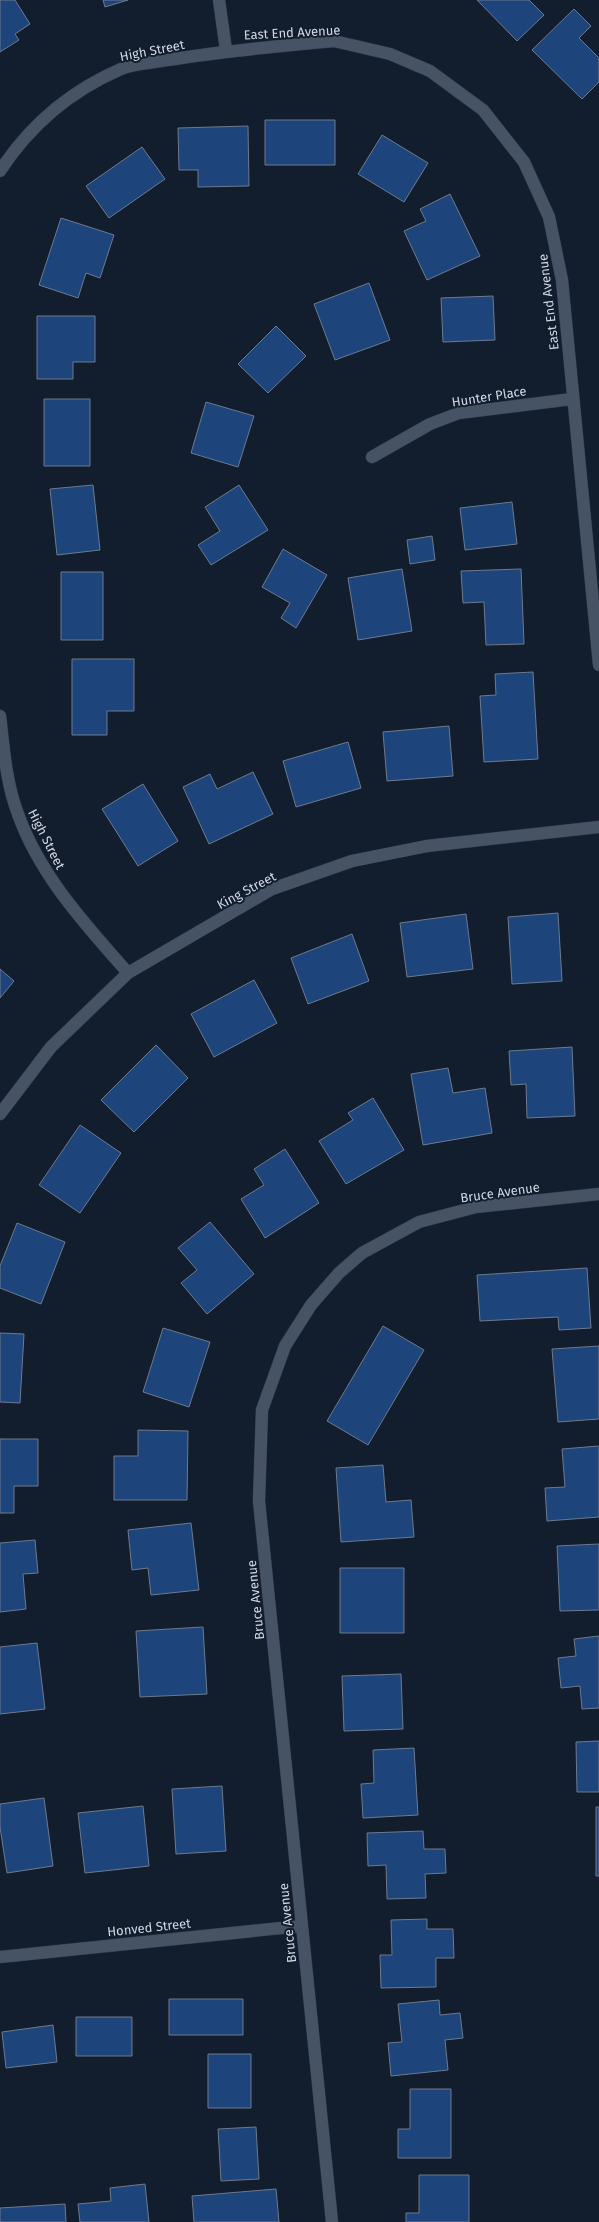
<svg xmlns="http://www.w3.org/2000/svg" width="599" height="2222" viewBox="0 0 599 2222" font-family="'Fira Sans',sans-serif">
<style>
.building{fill:#1e457b;stroke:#6d7a8e}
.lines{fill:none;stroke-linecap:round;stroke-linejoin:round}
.street-casing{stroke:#323946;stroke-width:13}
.street{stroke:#465365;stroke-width:12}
.labels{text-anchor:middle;stroke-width:4;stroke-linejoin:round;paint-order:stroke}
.street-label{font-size:13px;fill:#cfd7e2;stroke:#121d2d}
</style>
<rect width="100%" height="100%" fill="#121d2d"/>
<!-- building -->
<path class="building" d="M0,0H15L30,24L15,34L19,40L0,52Z
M103,0H128L105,7Z
M477,0H529L544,15L517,41Z
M574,9L591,26L579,38L599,58V82L582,99L532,50Z
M265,120H335V165H265Z
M248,126L249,186L198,187V170H179L178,128Z
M382,135L428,163L404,202L358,174Z
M142,147L165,179L109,218L86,186Z
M450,194L480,256L427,280L404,231L426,221L420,209Z
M61,218L114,235L100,278L86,273L78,298L39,285Z
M369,283L390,340L335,360L314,304Z
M493,296L495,340L443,342L441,298Z
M37,316H95V362H73V379H37Z
M276,326L306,356L268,393L238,364Z
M44,399H90V466H44Z
M206,402L254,416L238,467L191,453Z
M93,485L100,550L57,555L50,489Z
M239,485L268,530L211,565L198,545L220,531L205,507Z
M512,502L517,544L465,550L460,508Z
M432,536L435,560L410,564L407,540Z
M283,549L327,575L296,628L281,618L290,603L262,587Z
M402,569L412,631L358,640L348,578Z
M521,569L524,644L486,645L484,602L463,603L461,571Z
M61,572H103V640H61Z
M72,659H134V711H107V735H72Z
M533,672L538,759L484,762L480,696L496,695L495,674Z
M449,726L453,776L387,781L383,732Z
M348,742L361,788L296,807L283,761Z
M253,772L273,814L209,844L183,787L210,774L217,789Z
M143,784L178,841L138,866L102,809Z
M558,913L562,981L512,984L508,917Z
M466,914L473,969L407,977L400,923Z
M352,934L369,981L308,1004L291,958Z
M0,969L14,981L0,998Z
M254,980L277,1023L214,1057L191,1014Z
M156,1045L188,1078L134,1132L101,1100Z
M572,1047L575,1116L527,1118L526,1084L511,1085L509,1051Z
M448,1068L453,1093L485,1088L492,1133L423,1145L411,1074Z
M373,1098L404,1150L346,1184L319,1141L353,1120L348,1113Z
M80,1125L121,1153L80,1213L39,1185Z
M285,1149L319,1203L265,1238L241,1199L264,1185L254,1169Z
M210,1222L254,1274L207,1314L181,1283L197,1270L178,1248Z
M17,1223L65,1242L41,1304L0,1288V1266Z
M587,1268L591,1328L559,1330L558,1317L480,1321L477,1275Z
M383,1326L424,1350L368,1445L327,1421Z
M163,1328L210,1342L189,1407L143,1392Z
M0,1333L24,1334L20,1403L0,1402Z
M599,1346V1419L558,1422L552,1349Z
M138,1430L188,1431L187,1500H114V1456H138Z
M0,1439H38V1486H14V1513H0Z
M599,1446V1517L547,1521L545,1488L565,1487L562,1449Z
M383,1465L386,1502L411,1500L414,1537L341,1542L336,1468Z
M191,1523L199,1590L151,1595L148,1568L132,1570L128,1530Z
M35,1540L38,1573L23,1574L26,1609L0,1612V1543Z
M599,1544V1610L560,1611L557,1546Z
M340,1568H404V1633H340Z
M203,1627L207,1694L140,1697L136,1631Z
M599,1636V1708L582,1709L580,1686L561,1688L558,1658L576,1656L574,1639Z
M37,1643L45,1709L0,1714V1647Z
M401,1674L403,1729L344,1731L342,1676Z
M599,1741V1792H577L576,1742Z
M414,1748L418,1815L363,1818L361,1784L374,1783L373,1750Z
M222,1786L226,1851L176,1854L172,1789Z
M44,1798L53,1866L7,1873L0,1827V1804Z
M143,1806L149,1866L85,1873L78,1813Z
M596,1807H599V1876H596Z
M423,1831L424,1849H445L446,1873L425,1874L426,1898L387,1899L386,1865L368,1866L367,1833Z
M427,1919V1929H453L454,1958H436V1987L381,1988L380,1955H392L391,1920Z
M169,1999H243V2035H169Z
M439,2000L440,2015L460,2013L463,2038L445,2040L448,2070L391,2076L388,2043L402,2042L398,2004Z
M76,2017H132V2056H76Z
M53,2025L57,2062L6,2068L2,2032Z
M208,2054H251V2108H208Z
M410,2089H451V2158H398V2129H410Z
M256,2127L259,2179L221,2181L218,2129Z
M419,2175H469V2222H406V2213H419Z
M145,2184L149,2222H80L78,2204L111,2201L110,2188Z
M276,2189L279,2222H194L192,2196Z
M65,2204L66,2222H0V2208Z"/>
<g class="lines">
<defs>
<path id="street" d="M219,0L226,50
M0,171C30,125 70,91 121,69C134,63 154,63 168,60C223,51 278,46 334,41L390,54L430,71L483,110L524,162L549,217L562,280L599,665
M372,457L430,424L459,413L572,399
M0,716C4,749 6,783 18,814C40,876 86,925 128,973
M0,1114L51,1047L128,973L272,889L352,861L427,846L599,827
M0,1957L301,1926
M332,2222L259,1501L262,1410L285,1346L311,1305L339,1273L362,1253L419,1222L476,1207L599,1194"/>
</defs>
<!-- street casing -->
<use href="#street" class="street-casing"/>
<!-- street -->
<use href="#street" class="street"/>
</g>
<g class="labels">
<!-- street labels -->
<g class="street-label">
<text transform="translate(292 32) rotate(-3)" y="5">East End Avenue</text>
<text transform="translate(152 50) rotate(-11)" y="5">High Street</text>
<text transform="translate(548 302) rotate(-97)" y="5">East End Avenue</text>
<text transform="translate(489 396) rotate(-9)" y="5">Hunter Place</text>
<text transform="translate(47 839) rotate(63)" y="5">High Street</text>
<text transform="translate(246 890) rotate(-28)" y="5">King Street</text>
<text transform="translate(500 1192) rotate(-8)" y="5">Bruce Avenue</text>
<text transform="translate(255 1600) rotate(-96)" y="5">Bruce Avenue</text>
<text transform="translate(287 1923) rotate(-96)" y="5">Bruce Avenue</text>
<text transform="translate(149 1927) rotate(-6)" y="5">Honved Street</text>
</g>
</g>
</svg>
